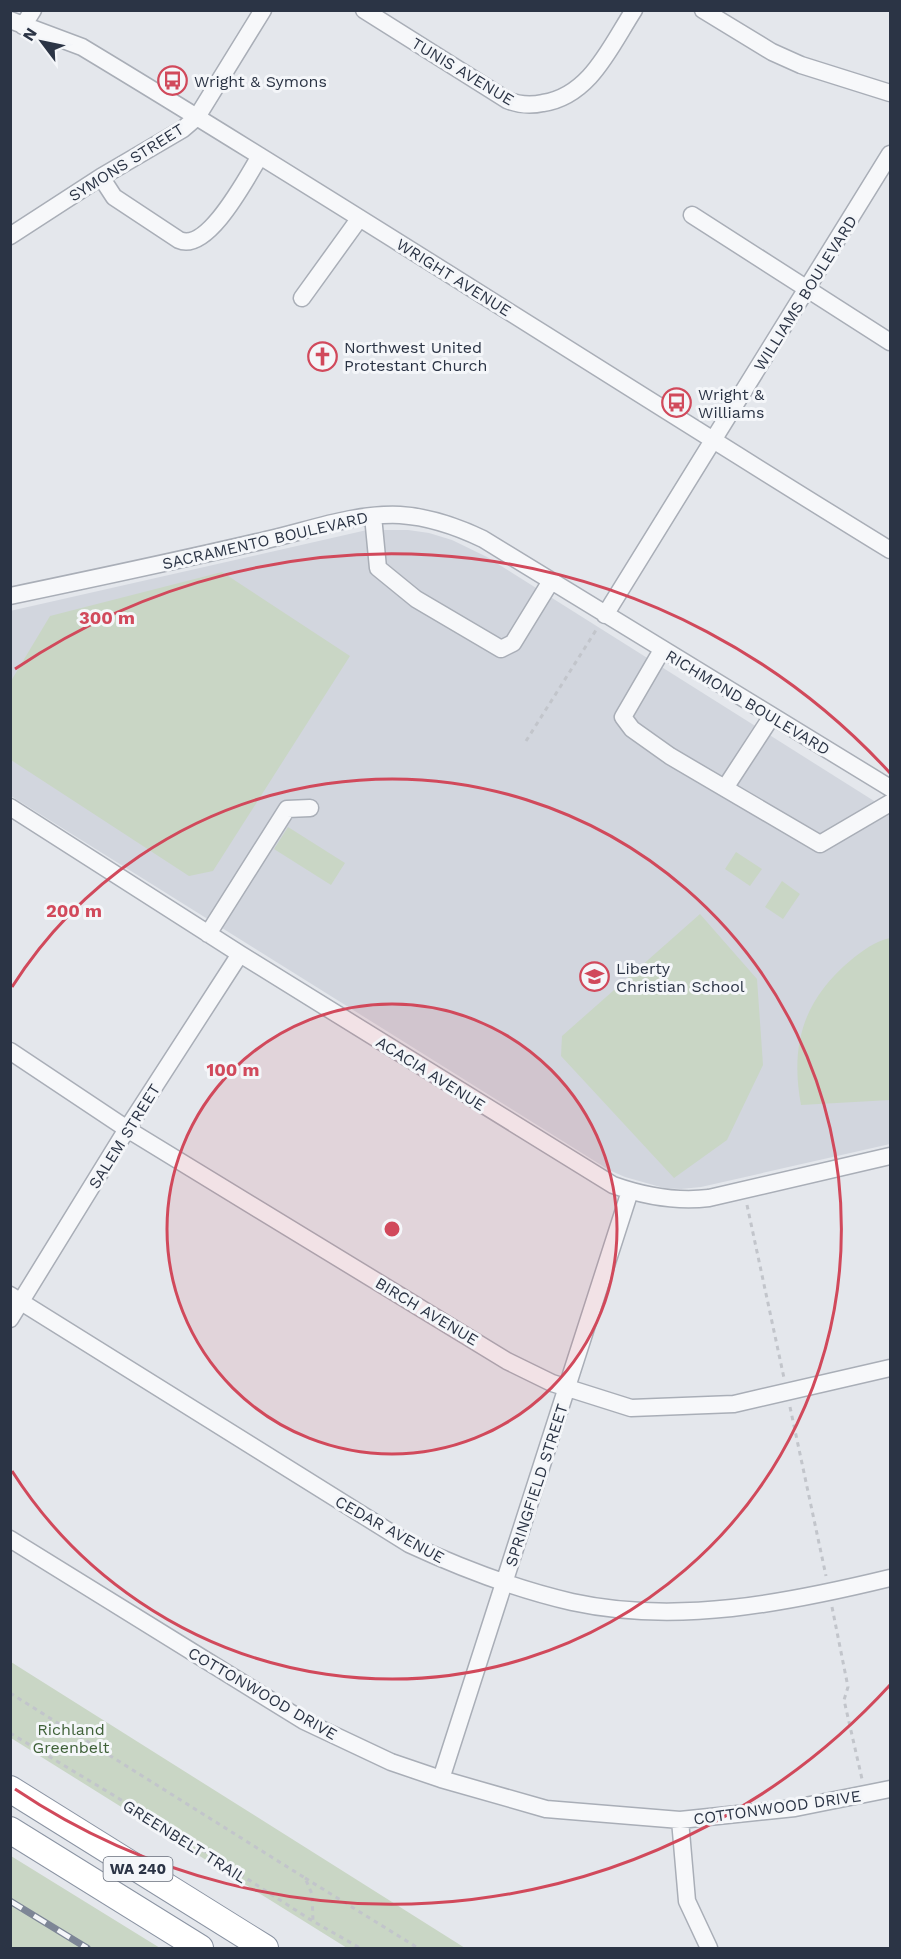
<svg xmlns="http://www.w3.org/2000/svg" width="901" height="1959" viewBox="0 0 901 1959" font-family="'Work Sans',sans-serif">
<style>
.built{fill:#d2d6de}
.green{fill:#c9d6c5}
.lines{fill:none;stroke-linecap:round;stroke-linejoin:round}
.minor-casing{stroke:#a9aeb7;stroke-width:19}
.highway-casing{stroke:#8b94a3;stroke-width:28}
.path{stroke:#c2c5cb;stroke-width:3;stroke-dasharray:4.5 4.5;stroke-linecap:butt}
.minor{stroke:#f7f8fa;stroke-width:16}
.highway{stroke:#fff;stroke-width:26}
.rail-casing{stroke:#7d8696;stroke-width:7}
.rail{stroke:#f4f6f9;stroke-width:4.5;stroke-dasharray:14;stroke-linecap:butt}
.ring{fill:none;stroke:#d1495b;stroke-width:3}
.labels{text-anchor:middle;stroke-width:6;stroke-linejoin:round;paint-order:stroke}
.shield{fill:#f4f6f9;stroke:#676e7b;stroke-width:1.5}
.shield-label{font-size:15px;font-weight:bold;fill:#2b3445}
.street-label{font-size:16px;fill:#2b3445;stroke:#f4f6f9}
.poi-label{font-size:16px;fill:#2b3445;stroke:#f4f6f9;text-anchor:start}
.park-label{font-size:16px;fill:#3f6138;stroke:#f4f6f9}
.centre{fill:#d1495b;stroke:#f4f6f9;stroke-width:3}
.ring-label{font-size:18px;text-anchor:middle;font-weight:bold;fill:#d1495b;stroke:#f4f6f9;stroke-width:6;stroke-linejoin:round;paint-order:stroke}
</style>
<rect width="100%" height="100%" fill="#e4e7ec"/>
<!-- built -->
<path class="built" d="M367,530H408L429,533L452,540L487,557L890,811V1144L701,1187L681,1189L664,1188L625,1177L609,1170L11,796L10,611Z"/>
<!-- green -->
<path class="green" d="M222,572L350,656L213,871L189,876L11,760V681L50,616Z
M288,827L345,863L331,885L274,849Z
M736,852L762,869L750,886L725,869Z
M782,881L800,894L783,919L765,907Z
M700,914L757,979L763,1065L727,1140L674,1178L561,1056L562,1036Z
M890,938V1100L801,1105C790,1045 803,1000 851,960C862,951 875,941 890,938Z
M11,1662L465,1948H347L11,1738Z
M11,1856L160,1948H11Z"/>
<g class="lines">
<defs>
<path id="minor" d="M364,10L507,100C519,105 530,106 543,103C590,96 610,47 634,10
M703,10L772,52L801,65L890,93
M10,20L82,47C354,211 620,384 890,550
M23,26L33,10
M101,177L114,197L179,240C208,253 247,177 260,156
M692,215L890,342
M10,236L101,177L183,129L197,117L263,10
M302,298L359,219
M373,516L378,568L416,599L501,649L513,643L551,581
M10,596C96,578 181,560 266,540C310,530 354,513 400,515C430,517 456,526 483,539L890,788
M605,615L890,154
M662,650L623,717L632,729L670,756L820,844L890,803
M725,788L772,716
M10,807L240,954L613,1185C644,1196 676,1202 709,1198L890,1156
M208,934L287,809L310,808
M10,1051L127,1129L507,1361L552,1383L631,1408L734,1404L890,1368
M10,1295L409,1544C461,1568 515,1589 572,1602C677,1625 787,1603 890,1578
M10,1319L127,1129L240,954
M10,1539L304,1721L391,1762L441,1779L546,1809L680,1820L795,1808L890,1789
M441,1779L630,1191
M680,1820L687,1901L709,1948"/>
<path id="highway" d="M10,1789L265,1948
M10,1830L200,1948"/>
</defs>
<!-- minor casing -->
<use href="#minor" class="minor-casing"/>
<!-- highway casing -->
<use href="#highway" class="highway-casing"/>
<!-- path -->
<path class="path" d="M526,741L598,627
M747,1205L784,1378
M790,1407L826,1576
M832,1607L848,1687L844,1700L862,1779
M10,1693L305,1878L312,1894L313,1921
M10,1733L173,1831L311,1920L360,1948
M305,1878L418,1948"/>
<!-- minor -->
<use href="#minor" class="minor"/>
<!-- highway -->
<use href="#highway" class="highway"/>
<defs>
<path id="rail" d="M10,1901L87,1948"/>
</defs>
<!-- rail casing -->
<use href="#rail" class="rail-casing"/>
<!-- rail -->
<use href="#rail" class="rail"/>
</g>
<!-- distance rings -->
<circle cx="392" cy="1229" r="225" fill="#d1495b" fill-opacity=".12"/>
<g class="ring">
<circle cx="392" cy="1229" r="225"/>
<path d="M12 987A450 450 0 1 1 12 1471"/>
<path d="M890 1685A675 675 0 0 1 15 1789M15 669A675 675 0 0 1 890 773"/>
</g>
<!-- icons -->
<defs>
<symbol id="bus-ring" viewBox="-11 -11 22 22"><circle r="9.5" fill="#f4f6f9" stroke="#d1495b" stroke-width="1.5"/><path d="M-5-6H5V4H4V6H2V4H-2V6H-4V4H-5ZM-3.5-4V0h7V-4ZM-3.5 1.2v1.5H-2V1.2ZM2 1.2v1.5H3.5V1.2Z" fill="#d1495b"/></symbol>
<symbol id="church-ring" viewBox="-11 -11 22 22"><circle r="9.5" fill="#f4f6f9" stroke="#d1495b" stroke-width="1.5"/><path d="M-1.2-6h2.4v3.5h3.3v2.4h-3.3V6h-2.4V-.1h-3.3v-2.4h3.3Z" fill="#d1495b"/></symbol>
<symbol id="school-ring" viewBox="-11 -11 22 22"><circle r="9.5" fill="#f4f6f9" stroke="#d1495b" stroke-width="1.5"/><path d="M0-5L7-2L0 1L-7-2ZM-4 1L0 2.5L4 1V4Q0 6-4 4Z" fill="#d1495b"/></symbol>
</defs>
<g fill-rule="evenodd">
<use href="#bus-ring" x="156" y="64" width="33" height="33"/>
<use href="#church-ring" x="306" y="340" width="33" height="33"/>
<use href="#bus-ring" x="660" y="386" width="33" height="33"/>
<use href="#school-ring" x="578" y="960" width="33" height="33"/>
</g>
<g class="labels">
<!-- shield labels -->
<rect class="shield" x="103.5" y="1857" width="69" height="24" rx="4.5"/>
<g class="shield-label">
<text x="138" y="1874">WA 240</text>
</g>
<!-- street labels -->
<g class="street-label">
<text transform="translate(463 71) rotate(31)" y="6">TUNIS AVENUE</text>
<text transform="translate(126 162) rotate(-32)" y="6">SYMONS STREET</text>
<text transform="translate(454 277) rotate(32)" y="6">WRIGHT AVENUE</text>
<text transform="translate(805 293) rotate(-58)" y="6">WILLIAMS BOULEVARD</text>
<text transform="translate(265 540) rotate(-13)" y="6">SACRAMENTO BOULEVARD</text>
<text transform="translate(748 702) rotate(31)" y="6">RICHMOND BOULEVARD</text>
<text transform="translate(431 1073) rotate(32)" y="6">ACACIA AVENUE</text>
<text transform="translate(124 1136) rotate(-58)" y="6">SALEM STREET</text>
<text transform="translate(427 1311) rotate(31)" y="6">BIRCH AVENUE</text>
<text transform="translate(536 1485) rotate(-72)" y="6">SPRINGFIELD STREET</text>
<text transform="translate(390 1529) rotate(29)" y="6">CEDAR AVENUE</text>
<text transform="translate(263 1693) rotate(30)" y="6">COTTONWOOD DRIVE</text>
<text transform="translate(777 1807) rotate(-8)" y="6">COTTONWOOD DRIVE</text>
<text transform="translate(185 1841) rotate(32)" y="6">GREENBELT TRAIL</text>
</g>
<!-- poi labels -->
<g class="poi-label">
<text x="194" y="87">Wright &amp; Symons</text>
<text x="344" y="353">Northwest United<tspan x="344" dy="18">Protestant Church</tspan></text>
<text x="698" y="400">Wright &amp;<tspan x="698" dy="18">Williams</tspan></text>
<text x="616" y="974">Liberty<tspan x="616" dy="18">Christian School</tspan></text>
</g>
<!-- park labels -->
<g class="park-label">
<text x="71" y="1735">Richland<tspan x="71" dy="18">Greenbelt</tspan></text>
</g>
</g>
<circle cx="392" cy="1229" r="9" class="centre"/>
<g class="ring-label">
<text x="107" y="624">300 m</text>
<text x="74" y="917">200 m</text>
<text x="233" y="1076">100 m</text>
</g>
<!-- border -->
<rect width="901" height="1959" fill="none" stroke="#2b3445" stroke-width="24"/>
<!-- north arrow -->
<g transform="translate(42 42) rotate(302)" stroke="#f4f6f9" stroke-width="4.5" paint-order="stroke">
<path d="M0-4.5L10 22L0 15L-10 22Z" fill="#2b3445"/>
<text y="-9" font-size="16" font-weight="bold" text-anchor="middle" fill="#2b3445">N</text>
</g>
</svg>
